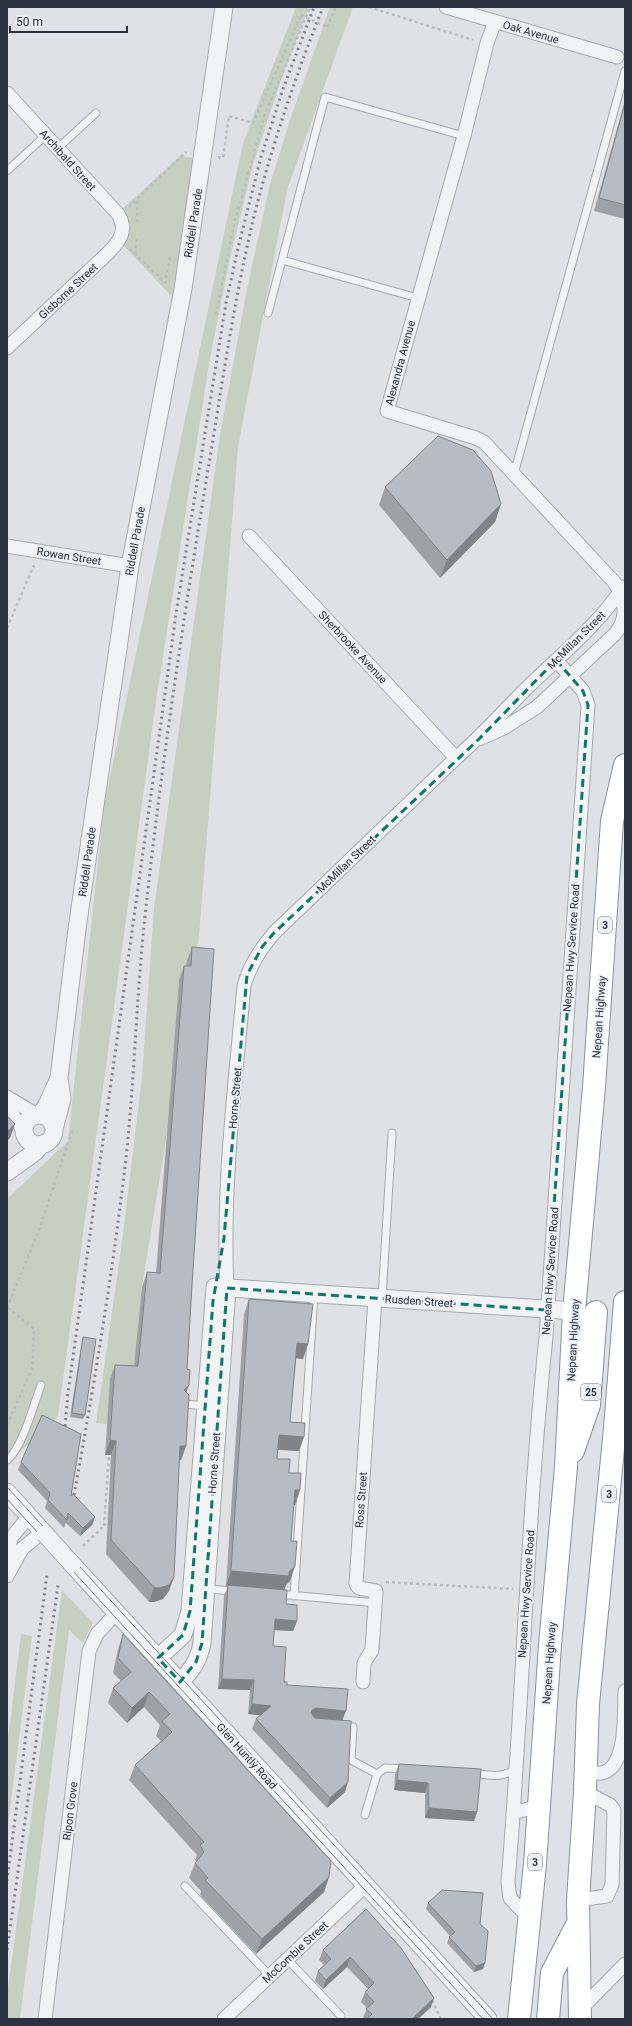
<svg xmlns="http://www.w3.org/2000/svg" width="632" height="2026" viewBox="0 0 632 2026" font-family="Roboto,sans-serif">
<style>
.green{fill:#c5d0c0}
.lines{fill:none;stroke-linecap:round;stroke-linejoin:round}
.service-casing{stroke:#a4a9b1;stroke-width:9}
.minor-casing{stroke:#a4a9b1;stroke-width:15}
.tertiary-casing{stroke:#a4a9b1;stroke-width:19}
.trunk-casing{stroke:#87919c;stroke-width:24}
.path{stroke:#b9bdc1;stroke-width:2.5;stroke-dasharray:3 3;stroke-linecap:butt}
.service{stroke:#f1f3f5;stroke-width:7}
.minor{stroke:#f1f3f5;stroke-width:13}
.tertiary{stroke:#f1f3f5;stroke-width:17}
.trunk{stroke:#fff;stroke-width:22}
.tram{stroke:#79838f;stroke-width:1}
.rail{stroke:#79838f;stroke-width:3;stroke-dasharray:2 4;stroke-linecap:butt}
.tertiary-bridge-casing{stroke:#a4a9b1;stroke-width:19;stroke-linecap:butt}
.path-bridge{stroke:#b9bdc1;stroke-width:2.5;stroke-dasharray:3 3;stroke-linecap:butt}
.tertiary-bridge{stroke:#f1f3f5;stroke-width:17}
.wall{fill:#9da2a8}
.shaded-wall{fill:#7f8488}
.building{fill:#b6bcc3;stroke:#7f8488}
.marked{fill:none;stroke:#0f766e;stroke-width:3;stroke-dasharray:8 5;stroke-linejoin:round}
.labels{text-anchor:middle;stroke-width:4;stroke-linejoin:round;paint-order:stroke}
.shield{fill:#edf1f5;stroke:#636b74;stroke-width:1}
.shield-label{font-size:10px;font-weight:bold;fill:#28313d}
.street-label{font-size:11px;fill:#28313d;stroke:#edf1f5}
</style>
<rect width="100%" height="100%" fill="#dee2e7"/>
<!-- green -->
<path class="green" d="M296,7H309L282,77L253,165L231,254L210,358L156,701L58,1416L36,1439L7,1461V1199L68,1141L104,806L243,143Z
M330,7H353L287,190L238,447L199,936L195,962L185,981L179,980L167,1133L142,1287L133,1380L107,1424L96,1423L121,1250L142,1077L154,908L220,435L247,289L270,184L292,114Z
M180,156L195,158L175,300L123,245C131,233 131,221 121,210Z
M62,1590L93,1623L83,1643L69,1630L20,2019H7V1995Z
M21,1634L32,1636L7,1833V1747Z"/>
<g class="lines">
<defs>
<path id="service" d="M58,148L96,113
M7,171L46,135
M282,260L418,298
M268,313L325,97L464,136
M514,474L625,71
M382,1299L392,1133
M184,1404L206,1406
M7,1460C22,1449 34,1404 41,1385
M206,1589L235,1591
M278,1594L376,1603
M294,1596L314,1294
M341,1726L353,1727L351,1760L377,1774
M472,1773C492,1775 496,1779 515,1770
M365,1815L377,1774L385,1768L406,1769
M185,1886L270,1976
M287,1959L341,2016"/>
<path id="minor" d="M446,7L617,57
M7,93L118,214C128,230 120,241 108,253L7,348
M249,536L456,758
M7,546L130,566
M479,739L504,728L537,707L616,633C629,616 625,598 614,582L484,442L476,438L387,411L464,136L487,43L495,21
M7,1097L37,1115
M7,1106L25,1133
M227,1288C222,1188 235,1086 244,986C250,965 260,950 273,934L456,758C483,735 505,709 530,685C562,654 598,625 623,587
M7,1562L11,1538L29,1516
M7,1576L22,1549L42,1532
M363,1682L364,1663L372,1650L376,1591L359,1588L356,1584L375,1298
M586,1771C590,1771 597,1774 601,1773C628,1769 624,1710 625,1691
M513,1813L539,1806
M578,1900L607,1896L612,1885L614,1810L610,1805L585,1792
M529,1918L510,1898L508,1882C523,1701 527,1518 546,1337L588,705L583,691L556,660
M581,2009L625,1964
M45,2019L89,1651L97,1634L117,1612
M224,2019L366,1885"/>
<path id="tertiary" d="M40,1115L47,1105L59,1078L77,929L130,566L183,289L224,7
M24 1130a15 15 0 1 1 30 0a15 15 0 1 1-30 0Z
M54,1129L62,1099L59,1078
M7,1172L35,1152L42,1144
M7,1492L45,1534
M72,1564L488,2019
M158,1658L183,1635L190,1611L215,1287L574,1311
M180,1682C192,1670 199,1660 202,1643L227,1288"/>
<path id="trunk" d="M573,1451L589,1405L596,1312
M519,2019L535,1864L550,1645L566,1467L574,1311L594,1087L612,821L625,765
M548,2019L552,1973L578,1923
M580,2019L578,1900L585,1792L588,1704L615,1428L625,1302"/>
</defs>
<!-- service casing -->
<use href="#service" class="service-casing"/>
<!-- minor casing -->
<use href="#minor" class="minor-casing"/>
<!-- tertiary casing -->
<use href="#tertiary" class="tertiary-casing"/>
<!-- trunk casing -->
<use href="#trunk" class="trunk-casing"/>
<!-- path -->
<path class="path" d="M369,7L473,40
M327,27L336,7
M218,157L223,158L229,116L253,123L301,15
M137,201V222
M129,207L186,152
M130,249L165,283
M135,254L137,237
M165,284L170,257
M216,315L234,224L264,117L310,7
M7,628L34,565
M7,1308L39,1230L73,1128
M7,1425L32,1369L34,1329L7,1307
M104,1526L109,1455
M83,1546L106,1524
M386,1582L513,1589
M432,2000L441,2019"/>
<!-- service -->
<use href="#service" class="service"/>
<!-- minor -->
<use href="#minor" class="minor"/>
<!-- tertiary -->
<use href="#tertiary" class="tertiary"/>
<!-- trunk -->
<use href="#trunk" class="trunk"/>
<!-- tram -->
<path class="tram" d="M7,1487L493,2019
M7,1499L483,2019"/>
<!-- rail -->
<path class="rail" d="M64,1438L68,1393L177,607L226,303L238,248L261,157L283,89L314,7
M74,1495C95,1380 114,1265 127,1149C135,1068 137,987 146,907C162,761 184,615 208,470C222,385 234,300 254,216C272,145 296,75 323,7
M7,1881L47,1574
M7,1950L58,1585"/>
<defs>
<path id="tertiary-bridge" d="M45,1534L72,1564"/>
</defs>
<!-- tertiary-bridge casing -->
<use href="#tertiary-bridge" class="tertiary-bridge-casing"/>
<!-- path-bridge -->
<path class="path-bridge" d="M301,15L327,27"/>
<!-- tertiary-bridge -->
<use href="#tertiary-bridge" class="tertiary-bridge"/>
</g>
<!-- wall -->
<path class="wall" d="M625,100V219L594,211Z
M385,487L501,504L495,522L440,578L379,505Z
M192,947V1285L186,1392V1446L181,1460H179L169,1591L163,1599L154,1602H149L106,1554L111,1455H105L110,1379L115,1365L134,1366L142,1287L147,1272L156,1273L179,980L184,966H186L187,961Z
M249,1299L308,1344L303,1359L296,1358L290,1422L299,1451L278,1450L277,1459L289,1473L300,1490L295,1505L293,1504L291,1541L290,1581L286,1585L284,1590L286,1604L297,1621L293,1631L274,1630L273,1646L284,1682L287,1685L343,1721L345,1792L327,1808L252,1729L256,1719L260,1715L248,1714L250,1690L218,1689L224,1596L228,1586H226L244,1314Z
M83,1337L85,1415L83,1419L70,1417L82,1340Z
M21,1462L71,1496L95,1517L92,1525L80,1536L66,1523L64,1528L45,1508L47,1501L18,1470Z
M123,1634L329,1877L324,1892L256,1954L200,1895L201,1891L189,1878L195,1863L196,1862L195,1860L197,1855L129,1780L135,1765L161,1741L156,1736L160,1725L144,1707L127,1723L108,1703L113,1688L121,1681L113,1673L118,1649Z
M399,1764L477,1812L474,1821L425,1818V1793L394,1790L395,1774Z
M428,1903L480,1924L483,1969L474,1972L447,1943L450,1936L426,1909Z
M366,1909L431,2007L418,2019H364L363,2018L367,2008L361,2002L365,1992L368,1989L347,1967L323,1989L315,1981L318,1971L324,1965L319,1960L323,1950Z"/>
<!-- shaded-wall -->
<path class="shaded-wall" d="M501,504L495,522L440,578L447,560Z
M15,1124L10,1138L7,1141V1132Z
M297,1343L308,1344L303,1359L292,1358Z
M189,1385L184,1399V1390Z
M279,1435L304,1437L299,1451L274,1449Z
M110,1440L116,1441L111,1455H105Z
M180,1446H186L181,1460H175Z
M295,1490H300L295,1505L289,1504Z
M95,1517L92,1525L80,1536L83,1528Z
M295,1566L290,1581L286,1585L284,1590L226,1586L231,1571L289,1572Z
M174,1577L169,1591L163,1599L154,1602H149L154,1587Z
M275,1619L297,1621L293,1631L272,1630Z
M222,1679L254,1680L250,1690L218,1689Z
M149,1692L144,1707L127,1723L132,1708Z
M252,1704L271,1706L267,1716L248,1714Z
M316,1708L346,1711L342,1721L308,1720L312,1710Z
M397,1780L428,1783L425,1793L394,1790Z
M348,1782L345,1792L327,1808L330,1798Z
M429,1808L477,1812L474,1821L425,1818Z
M329,1877L324,1892L256,1954L262,1939Z
M350,1957L347,1967L323,1989L326,1980Z
M485,1963L483,1969L474,1972L476,1966Z
M434,1998L431,2007L418,2019H412Z"/>
<!-- building -->
<path class="building" d="M625,103V205L599,198Z
M438,436L473,450L491,471L501,504L447,560L385,487Z
M192,947L214,949L192,1285L187,1369L190,1370L189,1385L184,1390L189,1395L186,1446H180L174,1577L169,1585L159,1588L154,1587L111,1540L116,1441L110,1440L115,1365L138,1366L147,1272L160,1273L184,966H191Z
M7,1116L15,1124L7,1132Z
M249,1299L313,1304L308,1344L297,1343L290,1422L305,1423L304,1437L279,1435L277,1459H290L289,1473H301L300,1490H295L291,1541H297L295,1566L289,1572V1576L231,1571Z
M83,1337L96,1339L85,1415L72,1413Z
M42,1415L81,1434L71,1496L73,1494L95,1517L83,1528L68,1513L67,1520L48,1500L50,1493L21,1462Z
M228,1585L287,1590L286,1604L297,1605V1621L275,1619L273,1646L286,1647L284,1682H287V1685L348,1689L346,1711L316,1708L312,1710L311,1713L315,1718L351,1721L348,1782L330,1798L256,1719L271,1706L252,1704L254,1680L222,1679Z
M123,1634L331,1861L329,1877L262,1939L205,1880L208,1878L195,1863L204,1852L200,1845L204,1842L135,1765L172,1732L162,1721L170,1714L149,1692L132,1708L113,1688L131,1672L118,1658Z
M399,1764L481,1769L477,1812L429,1808L428,1783L397,1780Z
M442,1890L483,1893L480,1924L488,1931L485,1963L476,1966L449,1937L455,1932L428,1903Z
M366,1909L401,1948L434,1998L412,2019H367L372,2014L366,2009L374,2002L365,1992L374,1983L350,1957L326,1980L318,1971L331,1959L323,1950Z"/>
<!-- marked area -->
<path class="marked" d="M556,660L583,691L588,705L547,1310L227,1288L202,1643L196,1662L180,1682L158,1658L183,1635L190,1611L213,1301L224,1238L247,975L262,947L273,934L479,739Z"/>
<g class="labels">
<!-- shield labels -->
<g class="shield">
<rect x="598" y="917" width="14" height="16" rx="3"/>
<rect x="581" y="1384" width="20" height="16" rx="3"/>
<rect x="602" y="1486" width="14" height="16" rx="3"/>
<rect x="528" y="1854" width="14" height="16" rx="3"/>
</g>
<g class="shield-label">
<text x="605" y="929">3</text>
<text x="591" y="1396">25</text>
<text x="609" y="1498">3</text>
<text x="535" y="1866">3</text>
</g>
<!-- street labels -->
<g class="street-label">
<text transform="translate(531 32) rotate(16)" y="4">Oak Avenue</text>
<text transform="translate(68 160) rotate(48)" y="4">Archibald Street</text>
<text transform="translate(193 223) rotate(-81)" y="4">Riddell Parade</text>
<text transform="translate(68 291) rotate(-43)" y="4">Gisborne Street</text>
<text transform="translate(400 363) rotate(-75)" y="4">Alexandra Avenue</text>
<text transform="translate(135 541) rotate(-80)" y="4">Riddell Parade</text>
<text transform="translate(69 556) rotate(9)" y="4">Rowan Street</text>
<text transform="translate(576 640) rotate(-45)" y="4">McMillan Street</text>
<text transform="translate(353 647) rotate(47)" y="4">Sherbrooke Avenue</text>
<text transform="translate(87 862) rotate(-82)" y="4">Riddell Parade</text>
<text transform="translate(346 864) rotate(-44)" y="4">McMillan Street</text>
<text transform="translate(571 948) rotate(-86)" y="4">Nepean Hwy Service Road</text>
<text transform="translate(599 1017) rotate(-86)" y="4">Nepean Highway</text>
<text transform="translate(235 1098) rotate(-85)" y="4">Horne Street</text>
<text transform="translate(550 1271) rotate(-86)" y="4">Nepean Hwy Service Road</text>
<text transform="translate(419 1301) rotate(4)" y="4">Rusden Street</text>
<text transform="translate(573 1340) rotate(-87)" y="4">Nepean Highway</text>
<text transform="translate(214 1463) rotate(-86)" y="4">Horne Street</text>
<text transform="translate(361 1500) rotate(-86)" y="4">Ross Street</text>
<text transform="translate(526 1594) rotate(-86)" y="4">Nepean Hwy Service Road</text>
<text transform="translate(549 1663) rotate(-86)" y="4">Nepean Highway</text>
<text transform="translate(247 1756) rotate(48)" y="4">Glen Huntly Road</text>
<text transform="translate(70 1811) rotate(-83)" y="4">Ripon Grove</text>
<text transform="translate(295 1952) rotate(-43)" y="4">McCombie Street</text>
</g>
</g>
<!-- border -->
<rect width="632" height="2026" fill="none" stroke="#28313d" stroke-width="16"/>
<!-- scale -->
<path d="M10 26v6h117v-6" fill="none" stroke="#28313d" stroke-width="2"/>
<text x="16" y="26" font-size="12" fill="#28313d" stroke="#edf1f5" stroke-width="3" paint-order="stroke">50 m</text>
</svg>
